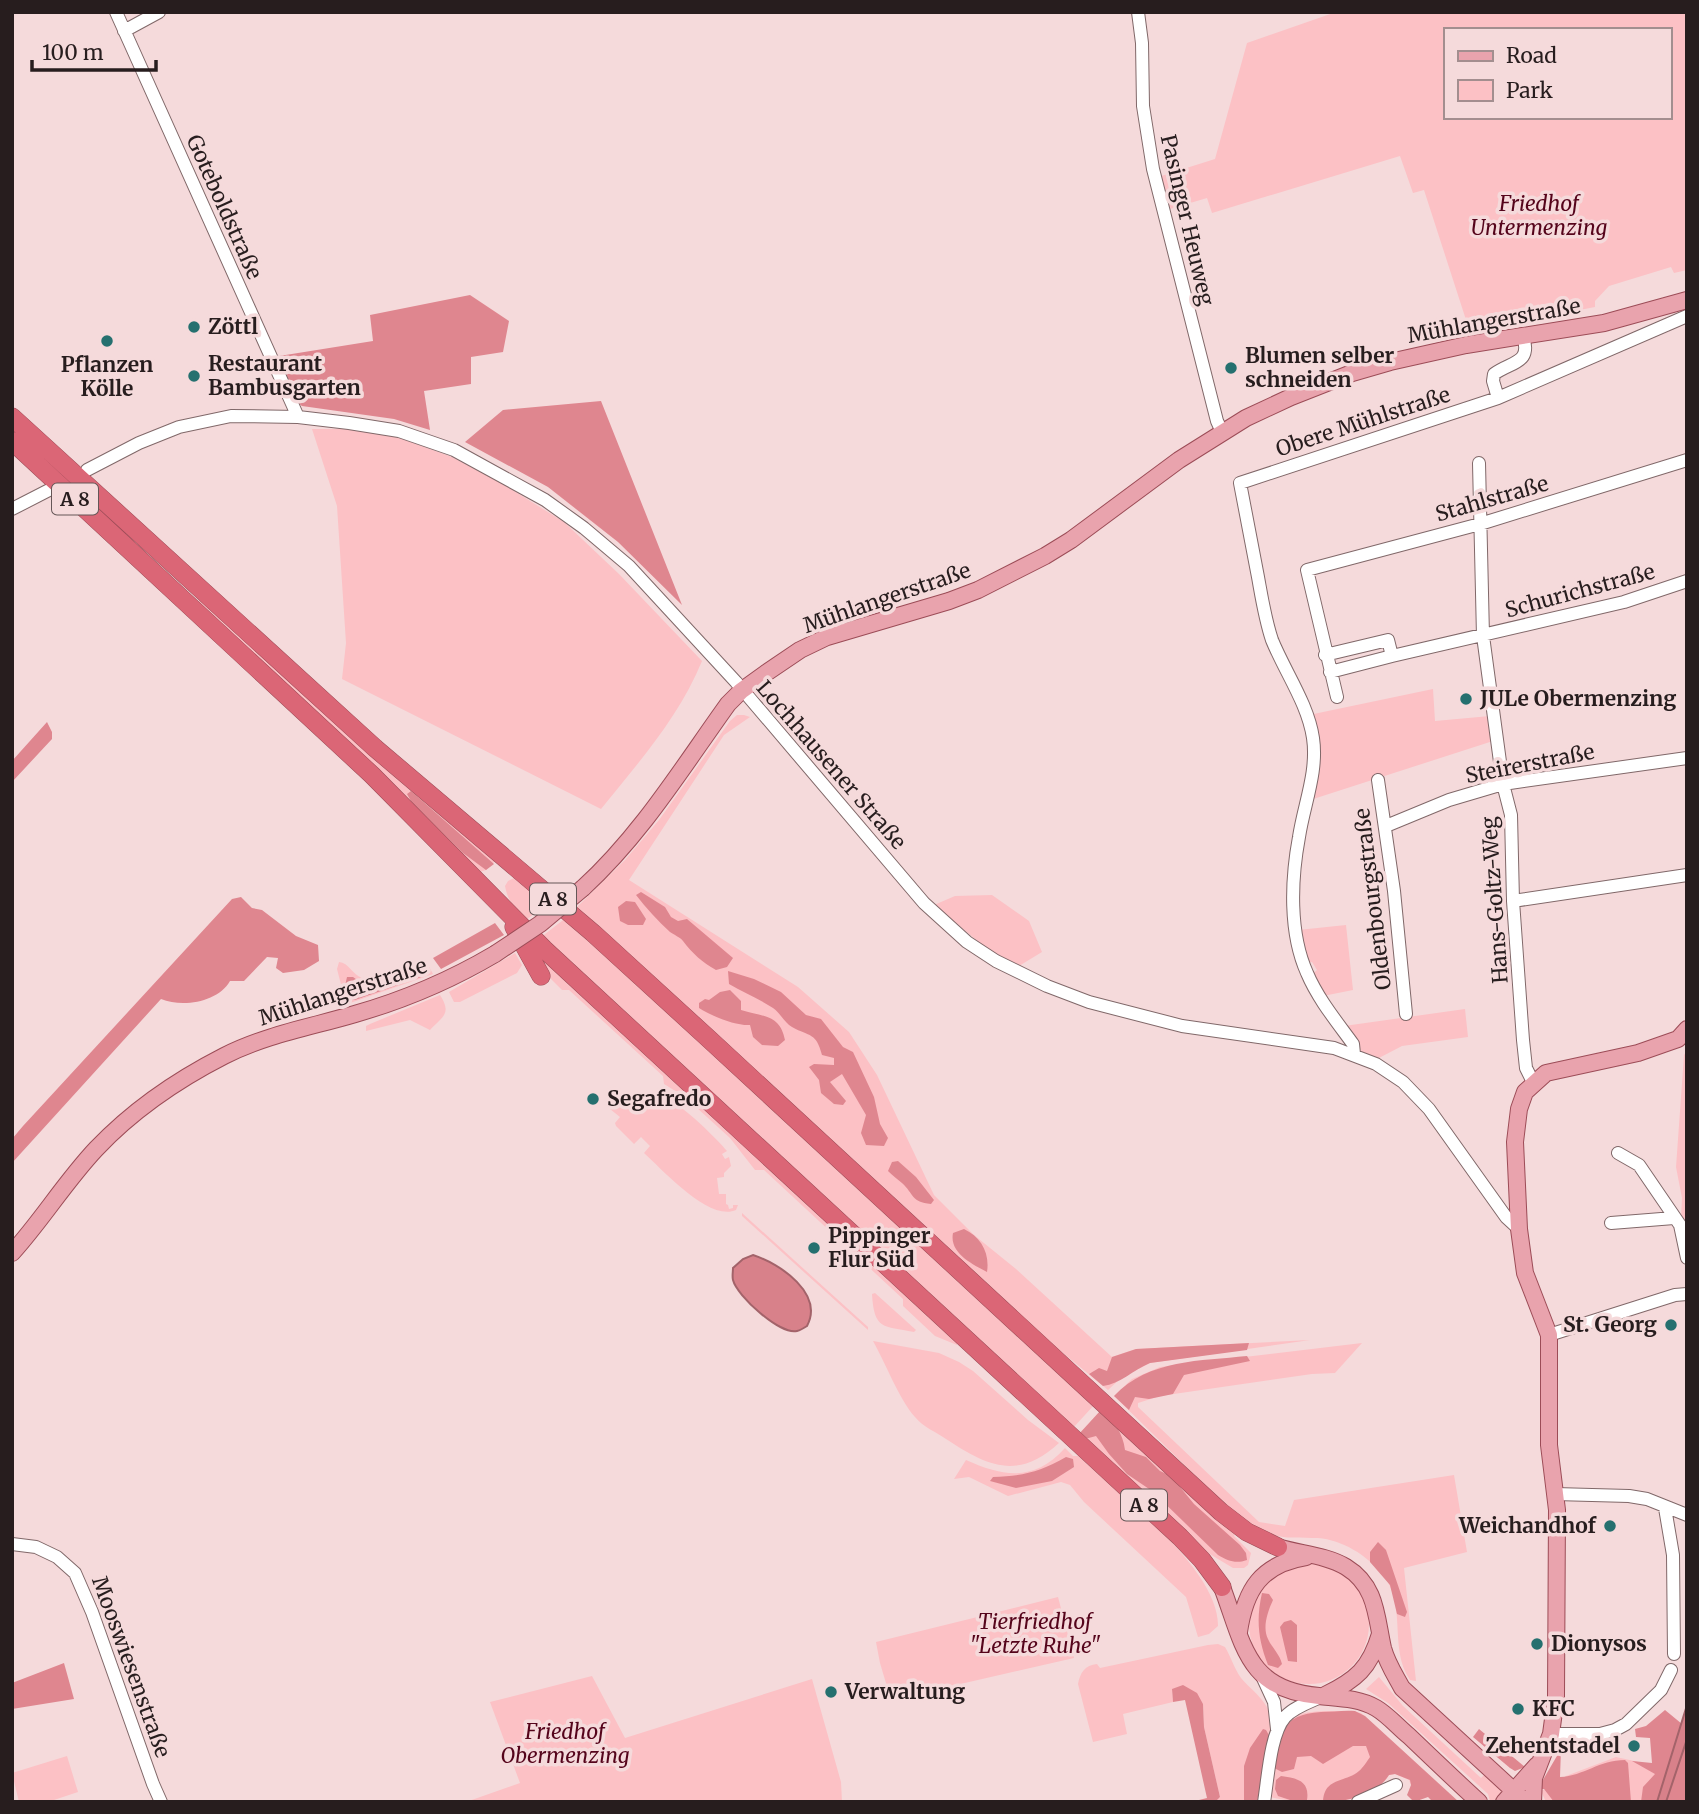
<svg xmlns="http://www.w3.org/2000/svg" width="1699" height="1814" viewBox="0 0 1699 1814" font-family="Merriweather,serif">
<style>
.green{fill:#fcc1c5;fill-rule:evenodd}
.forest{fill:#df868f}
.water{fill:#d8818a;stroke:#a3636a;stroke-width:2}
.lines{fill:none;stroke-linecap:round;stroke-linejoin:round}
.minor-casing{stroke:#806869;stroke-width:14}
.major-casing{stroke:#9c4c57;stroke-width:18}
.highway-casing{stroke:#9c4c57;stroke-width:19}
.minor{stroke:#fff;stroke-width:12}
.major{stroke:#e9a3ad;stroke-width:16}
.highway{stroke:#db6676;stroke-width:18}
.major-bridge-casing{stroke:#9c4c57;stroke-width:18;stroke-linecap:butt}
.major-bridge{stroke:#e9a3ad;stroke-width:16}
.poi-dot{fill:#25706f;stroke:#f5dadb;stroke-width:2.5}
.labels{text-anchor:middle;stroke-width:7;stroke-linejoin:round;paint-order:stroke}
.shield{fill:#f5dadb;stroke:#655657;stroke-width:2}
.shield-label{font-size:19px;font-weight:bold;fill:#271d1e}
.park-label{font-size:21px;font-style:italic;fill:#55041b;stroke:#f5dadb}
.street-label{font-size:21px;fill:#271d1e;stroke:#f5dadb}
.poi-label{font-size:21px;font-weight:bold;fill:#271d1e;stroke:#f5dadb;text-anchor:start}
</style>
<rect width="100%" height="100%" fill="#f5dadb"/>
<!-- green -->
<path class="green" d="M1336,12H1687V270L1674,273L1671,267L1609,286L1595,301V307L1528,320L1468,326L1424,190L1413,193L1400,156L1212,213L1207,198L1170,209L1164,204L1158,177L1215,159L1247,43ZM1445,30H1669V117H1445Z
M312,429H349L397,437L452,457L506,486L564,522L619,574L702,661C679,717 639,762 601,809L342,679L346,643L337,506Z
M203,597L497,859L486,870L477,873L196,604Z
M1433,689L1435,721L1490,716L1493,741L1304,802L1312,755L1304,716Z
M737,715H744L750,717L724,735L629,880L798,987L849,1032L877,1075L934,1195L974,1235L1016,1269L1112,1357L1136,1349L1310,1340L1150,1363L1121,1378L1108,1390L1052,1344L576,908L625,860L659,820L730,721Z
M518,876L549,902L526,920C515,909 508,902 505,886L508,881Z
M992,895L1029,921L1042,952L1019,966L997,957L934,905L955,896Z
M567,917L1095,1404L1073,1428L540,938Z
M1346,925L1353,990L1323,996L1311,975L1317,970L1312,962L1306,963L1298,930Z
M536,951L957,1341V1345L935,1336L903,1306V1299L764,1170H755L730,1138L685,1097L664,1084L663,1076L569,990H562L545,973Z
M515,953L522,965L517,973L460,1002H454L449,992Z
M417,960L427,963L433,974L350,1003L345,1000L337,969L339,962C349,963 352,974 362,978C373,982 405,965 417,960Z
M440,995C452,1014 443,1016 430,1030L410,1020L366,1031V1026L370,1024Z
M1465,1009L1468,1037L1402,1046L1377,1059L1362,1052L1344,1026Z
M1687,1050V1271L1680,1238L1682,1198L1676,1167L1684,1055Z
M610,1098L617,1104H629V1110L633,1109L631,1104L636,1103L638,1108L642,1107L641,1102C650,1101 660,1099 669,1101C682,1104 718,1140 727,1151L722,1154L725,1159L729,1157L731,1166L724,1173V1177L717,1178L719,1194H726V1204L728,1205L729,1209L733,1208V1205H738L736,1210C709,1222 663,1170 644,1153L650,1146L641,1137L634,1144L616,1126L615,1123L620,1117L605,1105Z
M742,1213L868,1327V1330L742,1216Z
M875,1293L916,1330L914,1332C883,1326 874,1330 872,1294Z
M873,1341L939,1353L959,1362L973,1371L1028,1420L1059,1443C1018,1481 987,1466 946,1439C936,1432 923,1427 915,1417C900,1401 885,1362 873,1341Z
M1362,1343L1335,1373L1312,1374L1160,1396L1138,1403V1407L1259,1522L1285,1526L1294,1500L1454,1475L1467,1552L1404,1568L1416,1681L1410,1680C1388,1648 1408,1604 1382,1574C1367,1555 1342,1540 1318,1538C1298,1537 1279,1540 1260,1530C1241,1518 1223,1501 1206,1486C1175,1456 1145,1426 1114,1396L1132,1379L1160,1367Z
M1101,1410L1236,1532L1234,1536L1251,1553L1248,1565L1244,1568H1233L1208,1553L1176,1527L1079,1434Z
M1065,1448L1073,1456H1078C1119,1494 1219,1569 1218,1626L1209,1634L1198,1637L1186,1597L1084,1502L1070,1485L1061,1482L1008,1496L969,1477L954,1479L966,1460C1004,1477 1034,1482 1065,1448Z
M1249 1624a60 60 0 1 1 120 0a60 60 0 1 1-120 0Z
M1058,1597L1074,1658L891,1700L880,1663L876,1642Z
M1208,1645L1218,1644L1225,1647C1231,1657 1234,1668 1241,1678C1255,1694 1270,1702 1273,1725L1258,1802H1215L1220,1797L1204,1727L1203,1704L1172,1689L1173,1702L1123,1714L1127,1734L1093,1742L1078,1684C1080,1673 1085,1665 1097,1664L1100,1668Z
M592,1676L625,1738L812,1679L841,1782L842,1802H466L520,1783L490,1702Z
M1379,1677L1403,1706L1481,1778L1485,1774L1503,1791L1493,1802L1490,1801L1488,1794L1388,1703L1366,1689Z
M1349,1711L1361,1713L1458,1802L1411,1785L1409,1780L1395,1774L1389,1775C1370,1807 1302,1805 1270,1797L1269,1792C1273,1771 1277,1722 1300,1714C1315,1710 1334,1711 1349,1711Z
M1687,1723V1802H1546L1540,1789L1545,1790L1566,1776L1616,1757L1666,1768Z
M67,1756L78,1792L48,1802H19L12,1773Z"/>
<!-- forest -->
<path class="forest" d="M470,295L509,321L503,352L471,357V384L424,391L430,430L394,419L302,406L294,400L273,357L373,341L370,315Z
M601,401L682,605L618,542L548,487L465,442L503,410Z
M47,722L52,732V739L12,782V761Z
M411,791L494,864L486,870L463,853L412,803L407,794Z
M641,892L665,907L671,917L678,921L687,919L733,958L727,967L716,970C702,962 693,954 683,941C680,937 674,935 670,932C658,921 646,908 636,895Z
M241,897L252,908L262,910L296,936L318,945L319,961L304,970L283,973L276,968L278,958L267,957L244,981H230C218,1002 183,1008 161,999L12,1163V1139L23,1126L232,899Z
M626,901L635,902L646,919L643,925H628L620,921L618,907Z
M495,923L504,935L441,969L433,958Z
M423,964L428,969L427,975L355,1000L347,998L345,986L347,977H353L367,987Z
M728,971L754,979L781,992L806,1015L821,1019L843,1047L853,1052L874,1097L880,1124L888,1138L884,1146L866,1145L861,1133L866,1115L842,1074L830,1082L846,1101L843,1105L834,1104L821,1093L819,1080L809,1067L814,1064L834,1065V1058L822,1055C816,1032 810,1037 792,1027C785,1023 780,1013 773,1008C759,999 743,992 729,984Z
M730,990L741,1001V1010C763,1017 780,1014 785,1040L778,1046L762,1045L753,1037L750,1025C736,1026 711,1016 699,1008V1003L705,999L709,1000L720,992Z
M898,1161L916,1177L934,1200L931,1204C911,1202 914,1194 902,1183C897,1179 892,1175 888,1171L892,1162Z
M964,1229C981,1237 990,1253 987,1272C972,1264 949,1253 953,1233Z
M1249,1343L1247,1350L1150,1363C1133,1370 1120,1384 1103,1386L1089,1374L1099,1368L1107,1371L1112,1357L1136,1349Z
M1247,1356L1250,1361L1184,1375L1173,1394L1149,1399L1135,1397L1129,1410L1114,1396C1149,1359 1201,1361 1247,1356Z
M1101,1410C1114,1421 1123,1433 1125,1450L1146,1457L1160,1471L1171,1476L1194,1504L1240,1545L1246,1553L1247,1560C1236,1564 1228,1561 1218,1555L1152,1491L1127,1474L1109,1454L1096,1436L1085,1439L1079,1434Z
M1066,1457L1073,1459L1074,1467L1052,1481L1016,1488L990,1481L993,1477C1023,1476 1040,1472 1066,1457Z
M1378,1542L1386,1550L1407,1612L1405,1617L1397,1614L1390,1585L1370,1562V1552Z
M1262,1593L1269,1594L1273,1600C1268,1611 1262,1627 1268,1639C1272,1648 1279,1653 1282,1664L1278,1668L1268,1665C1258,1640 1256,1619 1262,1593Z
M1291,1620L1297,1625V1662L1288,1661L1280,1627L1284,1622Z
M64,1663L74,1699L12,1709V1683Z
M1183,1685L1197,1693L1203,1704L1204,1727L1220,1797L1215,1802H1191L1207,1798L1185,1700L1173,1702L1172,1689Z
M1665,1710L1682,1724L1657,1802H1641L1643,1787L1655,1774L1632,1761L1652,1763L1650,1738L1636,1737L1635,1729L1646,1726Z
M1355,1711L1365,1716L1459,1802H1433L1428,1797L1414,1802L1407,1795L1411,1785L1410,1780L1395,1774L1389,1775C1376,1796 1346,1802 1323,1802C1324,1777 1345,1783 1359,1771C1363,1768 1367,1761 1370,1757L1366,1746H1353L1323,1764L1311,1756L1297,1757L1294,1769L1282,1772L1274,1768C1281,1733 1280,1715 1321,1712C1332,1712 1344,1710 1355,1711Z
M1263,1729L1266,1730L1270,1737L1257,1802H1244V1766L1250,1748Z
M1479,1729L1525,1767L1515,1771L1510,1768L1473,1737Z
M1687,1739V1802H1666Z
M1561,1749L1560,1777C1584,1776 1599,1760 1625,1760L1628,1763L1631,1802H1554L1544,1789H1540V1785Z
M1281,1776C1297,1778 1310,1781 1307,1800L1293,1801L1278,1796L1275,1789L1276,1780Z"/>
<!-- water -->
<path class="water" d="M753,1255C781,1264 824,1294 807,1326C804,1328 801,1330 797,1331C780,1335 737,1296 733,1280C732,1276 733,1272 733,1268L743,1259Z
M1687,1705V1739L1666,1802H1657Z"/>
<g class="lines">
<defs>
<path id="minor" d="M116,12L298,417
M1138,12L1142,43L1143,106L1153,169L1217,421L1222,432
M124,31L159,12
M1498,398L1493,381L1494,374C1512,361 1532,364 1523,336
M1479,463L1483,636L1503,784L1511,815L1513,901L1523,1040L1526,1068L1533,1082
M87,470L139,443L179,427L231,416L298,417L349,423L399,431L454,450L545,500L584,528L629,566L736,682L924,903L967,942L996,961L1047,986L1089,1002L1182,1026L1334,1048L1376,1064L1403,1082L1429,1109L1506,1217L1519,1229
M12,509L51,489
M1325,655L1388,640L1392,656L1624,602L1687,581
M1330,672L1392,656
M1337,697L1307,570L1480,524L1687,460
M1378,780L1394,891L1406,1014
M1386,826L1449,800L1503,784L1687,758
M1513,901L1687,875
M1354,1054L1353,1044C1337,1022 1318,999 1307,973C1289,933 1291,880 1299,837C1304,804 1318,772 1313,738C1308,704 1285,672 1272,640C1265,619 1262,599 1258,577C1252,546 1246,515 1240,483L1498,398L1687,316
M1618,1153L1639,1165L1680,1225L1687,1258
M1611,1223L1674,1218
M1549,1335L1675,1295L1687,1294
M1555,1494L1629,1496L1647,1499L1687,1515
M1665,1508L1673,1555L1674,1654
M12,1544L36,1547L57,1557L75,1573L92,1612L153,1784L161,1802
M1262,1676L1274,1702L1277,1729
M1551,1734H1600L1615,1730L1626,1724L1661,1690L1671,1670
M1264,1802C1268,1779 1270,1734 1285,1717C1294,1707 1310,1702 1323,1696
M1358,1802L1396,1785"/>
<path id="major" d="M583,888C641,835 682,768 728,704L741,691L766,673L800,650L827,637L949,601L978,590L1045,556L1071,540L1179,460L1246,418L1291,397L1352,373L1390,362L1466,345L1604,323L1687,300
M12,1253C42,1220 65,1182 96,1149C132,1111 177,1080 224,1056C265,1035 311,1027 355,1014C404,1000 451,980 495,954
M1278,1547C1300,1554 1326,1555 1346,1567C1377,1586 1376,1617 1383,1648C1387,1663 1395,1675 1402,1688L1526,1802
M1222,1587C1244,1646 1247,1690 1319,1696C1338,1698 1359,1698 1376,1708C1388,1715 1398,1727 1409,1736C1432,1758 1455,1780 1479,1802
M1239,1632C1245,1590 1261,1564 1306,1557
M1325,1695C1356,1680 1370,1668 1380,1634
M1504,1802L1537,1765
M1533,1802L1534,1778L1551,1734L1556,1697L1557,1510L1549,1445V1335L1525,1273L1519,1229L1515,1142L1519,1109L1525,1092L1546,1073L1638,1053L1678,1039L1687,1029"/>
<path id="highway" d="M12,417L375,748L593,933L709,1039L1221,1512L1247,1532L1278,1547
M12,441L372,775L544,949L1180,1537L1202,1560L1222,1587
M514,927L541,976"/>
</defs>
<!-- minor casing -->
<use href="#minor" class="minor-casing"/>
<!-- major casing -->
<use href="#major" class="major-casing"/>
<!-- highway casing -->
<use href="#highway" class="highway-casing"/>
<!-- minor -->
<use href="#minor" class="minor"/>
<!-- major -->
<use href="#major" class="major"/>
<!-- highway -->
<use href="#highway" class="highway"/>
<defs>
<path id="major-bridge" d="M495,954L540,924L583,888"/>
</defs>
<!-- major-bridge casing -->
<use href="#major-bridge" class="major-bridge-casing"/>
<!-- major-bridge -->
<use href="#major-bridge" class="major-bridge"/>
</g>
<!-- markers -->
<g class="poi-dot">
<circle cx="194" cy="327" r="7"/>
<circle cx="107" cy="341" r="7"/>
<circle cx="1231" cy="368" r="7"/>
<circle cx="194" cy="376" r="7"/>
<circle cx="1466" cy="699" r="7"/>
<circle cx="593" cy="1099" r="7"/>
<circle cx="814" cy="1248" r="7"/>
<circle cx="1671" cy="1325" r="7"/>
<circle cx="1610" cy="1526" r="7"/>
<circle cx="1537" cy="1644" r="7"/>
<circle cx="831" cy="1692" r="7"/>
<circle cx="1518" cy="1709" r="7"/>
<circle cx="1634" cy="1746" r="7"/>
</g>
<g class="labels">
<!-- shield labels -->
<g class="shield">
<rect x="52" y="483.5" width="46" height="31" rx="5"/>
<rect x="530" y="883.5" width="46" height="31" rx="5"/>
<rect x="1121" y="1489.5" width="46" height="31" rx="5"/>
</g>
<g class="shield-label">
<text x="75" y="506">A 8</text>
<text x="553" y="906">A 8</text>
<text x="1144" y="1512">A 8</text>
</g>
<!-- park labels -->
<g class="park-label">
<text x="1539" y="211">Friedhof<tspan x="1539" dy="24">Untermenzing</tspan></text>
<text x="1035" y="1629">Tierfriedhof<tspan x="1035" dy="24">"Letzte Ruhe"</tspan></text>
<text x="565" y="1739">Friedhof<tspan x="565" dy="24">Obermenzing</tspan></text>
</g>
<!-- street labels -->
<g class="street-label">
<text transform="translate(224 207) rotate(66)" y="7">Goteboldstraße</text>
<text transform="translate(1187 220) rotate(77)" y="7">Pasinger Heuweg</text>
<text transform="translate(1494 321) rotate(-10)" y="7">Mühlangerstraße</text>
<text transform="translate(1363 422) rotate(-18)" y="7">Obere Mühlstraße</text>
<text transform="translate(1492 499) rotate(-16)" y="7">Stahlstraße</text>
<text transform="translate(1580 591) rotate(-15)" y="7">Schurichstraße</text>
<text transform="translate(887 598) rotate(-19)" y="7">Mühlangerstraße</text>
<text transform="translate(1530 764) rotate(-11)" y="7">Steirerstraße</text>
<text transform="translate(831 765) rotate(49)" y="7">Lochhausener Straße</text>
<text transform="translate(1373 899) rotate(-97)" y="7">Oldenbourgstraße</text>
<text transform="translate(1495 900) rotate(-94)" y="7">Hans-Goltz-Weg</text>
<text transform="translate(343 992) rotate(-18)" y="7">Mühlangerstraße</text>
<text transform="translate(131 1667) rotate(70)" y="7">Mooswiesenstraße</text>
</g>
<!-- poi labels -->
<g class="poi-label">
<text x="208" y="334">Zöttl</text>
<text x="1245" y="363">Blumen selber<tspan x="1245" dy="24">schneiden</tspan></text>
<text x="208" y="371">Restaurant<tspan x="208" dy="24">Bambusgarten</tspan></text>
<text x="107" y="372" text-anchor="middle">Pflanzen<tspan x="107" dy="24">Kölle</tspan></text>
<text x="1480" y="706">JULe Obermenzing</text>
<text x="607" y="1106">Segafredo</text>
<text x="828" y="1243">Pippinger<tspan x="828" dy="24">Flur Süd</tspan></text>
<text x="1657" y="1332" text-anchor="end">St. Georg</text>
<text x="1596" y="1533" text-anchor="end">Weichandhof</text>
<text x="1551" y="1651">Dionysos</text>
<text x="845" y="1699">Verwaltung</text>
<text x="1532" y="1716">KFC</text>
<text x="1620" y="1753" text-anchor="end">Zehentstadel</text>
</g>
</g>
<!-- border -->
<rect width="1699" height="1814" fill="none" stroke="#271d1e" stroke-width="28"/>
<!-- legend -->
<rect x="1444" y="28" width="228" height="91" fill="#f5dadb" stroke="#a38e8f" stroke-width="2"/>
<rect x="1458" y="51" width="35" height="10" fill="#e9a3ad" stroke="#a38e8f" stroke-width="2"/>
<text x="1506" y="63" font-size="21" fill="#271d1e">Road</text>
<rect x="1458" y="80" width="35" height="21" fill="#fcc1c5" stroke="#a38e8f" stroke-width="2"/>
<text x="1506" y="98" font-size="21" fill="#271d1e">Park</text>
<!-- scale -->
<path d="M32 60v10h124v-10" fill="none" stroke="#271d1e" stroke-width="3.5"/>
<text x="42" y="60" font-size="21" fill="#271d1e" stroke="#f5dadb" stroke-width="5" paint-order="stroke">100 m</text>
</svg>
